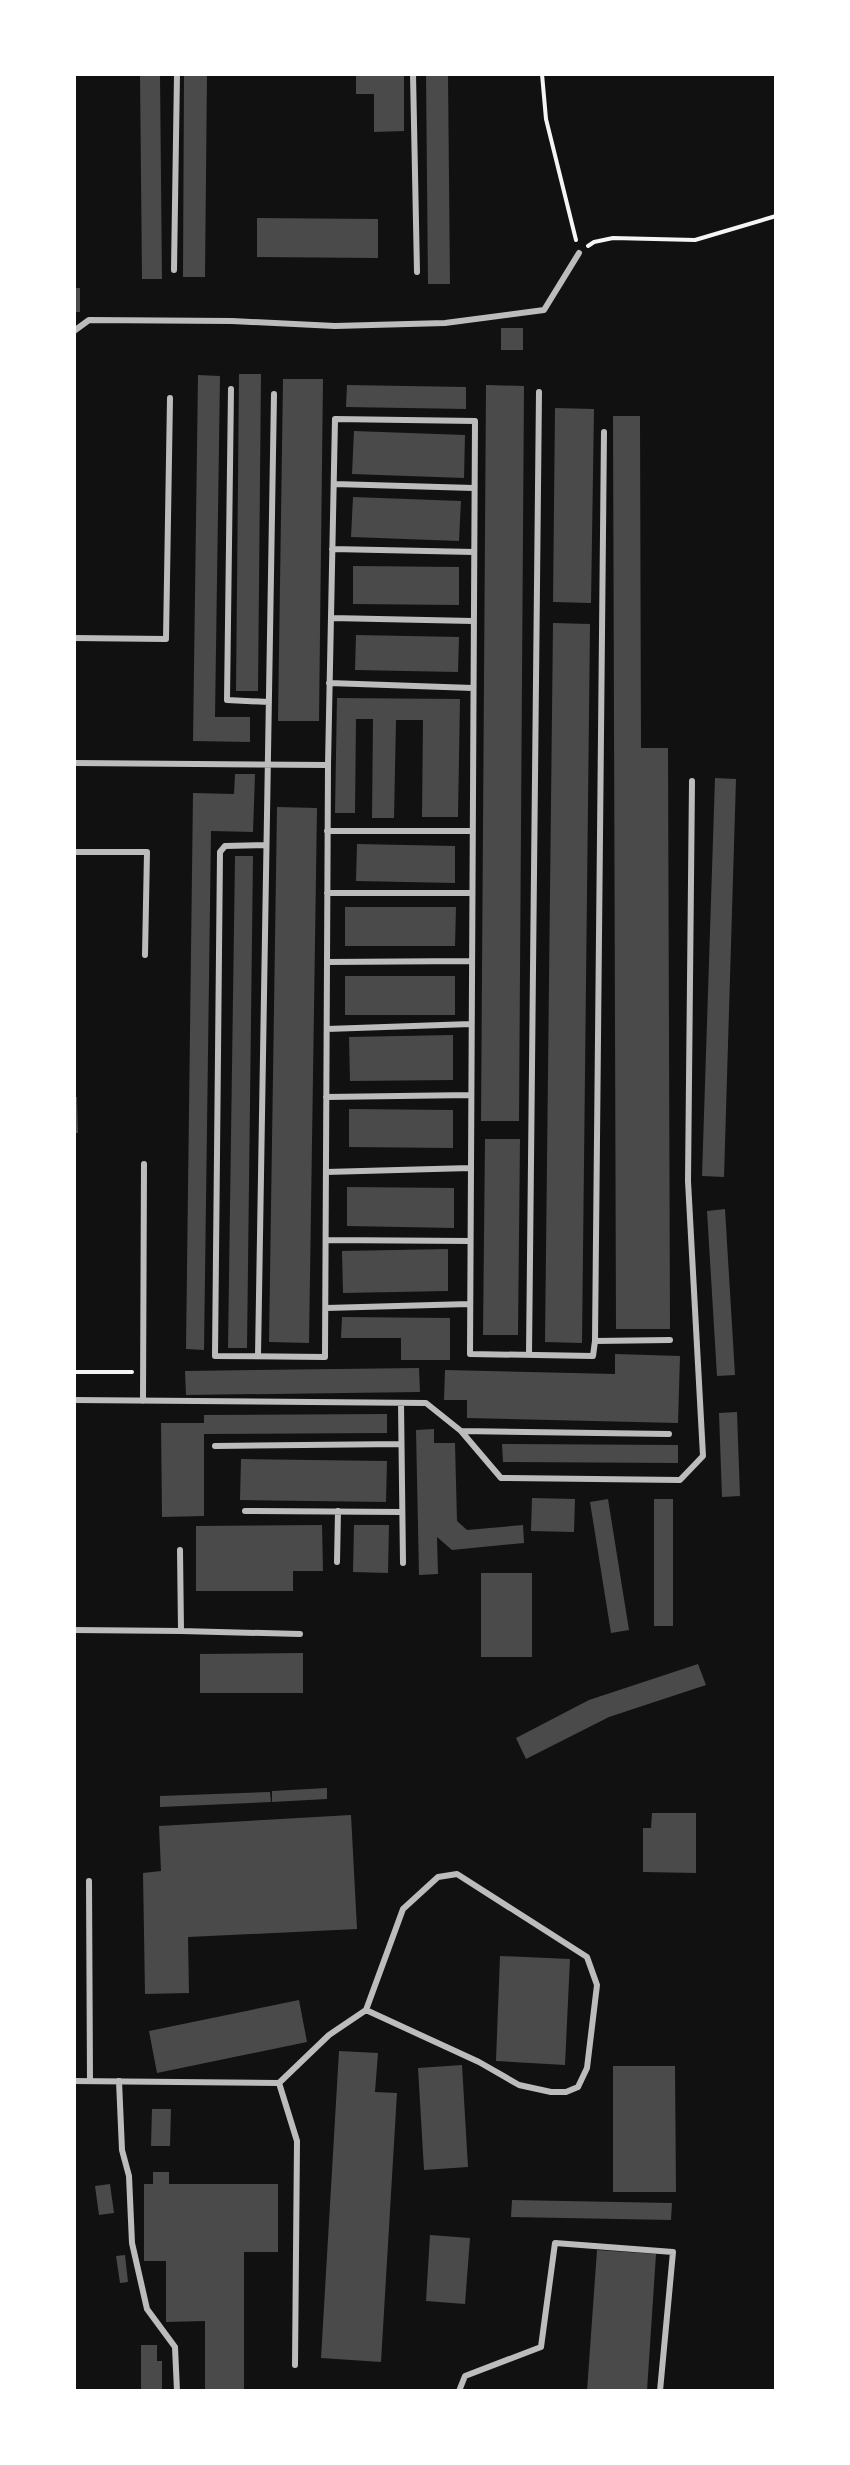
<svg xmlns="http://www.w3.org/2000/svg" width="850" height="2465" viewBox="0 0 850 2465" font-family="'Noto Serif',serif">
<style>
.building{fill:#4a4a4a}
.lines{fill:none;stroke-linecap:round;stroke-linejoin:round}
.path{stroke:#f5f5f5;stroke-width:4}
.service{stroke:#bcbcbc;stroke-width:6}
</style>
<rect width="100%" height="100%" fill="#111"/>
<!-- building -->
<path class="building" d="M140,74H160L162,279H142Z
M184,74H207L205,277H183Z
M356,74H404V131L374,132V94H356Z
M426,74H448L450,284H428Z
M257,218L378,219V258L257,257Z
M74,288H80V312H74Z
M501,328H523V350H501Z
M239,374H261L258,691H236Z
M198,375L220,376L215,717H250V742L193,741Z
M283,379H323L319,721H278Z
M347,385L466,387V409L346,407Z
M486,385L524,386L519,1121H481Z
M555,408L594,409L591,603L553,602Z
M613,416H640L641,748H668L670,1329H616Z
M354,431L465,435L464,478L352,474Z
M353,497L461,501L459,541L351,537Z
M353,566L459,567V605L353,604Z
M553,623L590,624L582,1343L545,1342Z
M356,635L459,637L458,672L355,670Z
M337,698L460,699L458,817H422L423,720H396L394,818H372L373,719H356L355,813H335Z
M235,774H255L253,832L211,831L204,1350L186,1349L193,793L234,794Z
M715,778L736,779L724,1177L702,1176Z
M277,807L317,808L309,1343L269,1342Z
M357,844L455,846V883L356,881Z
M235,856H253L247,1348H228Z
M345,907H456L455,946H345Z
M345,976H455V1015H345Z
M453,1035V1080L350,1081L349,1037Z
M74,1097H77L78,1133H74Z
M349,1109L453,1110V1148L349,1147Z
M485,1139H520L518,1335H483Z
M347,1187L454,1188V1228L347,1226Z
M725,1209L735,1375L717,1376L707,1211Z
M448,1249V1291L343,1293L342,1251Z
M342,1317L450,1318V1360H401V1338H341Z
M615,1354L680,1356L678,1423L467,1418V1400H444L445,1370L615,1374Z
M419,1368L420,1392L186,1395L185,1371Z
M737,1412L740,1496L722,1497L719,1413Z
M387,1414V1433L204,1434V1516L162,1517L161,1423H204V1415Z
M434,1429V1443H455L457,1521L467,1530L523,1525L524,1543L452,1550L437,1537L438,1574L419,1575L416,1430Z
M502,1444L678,1445V1463L503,1462Z
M241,1459L387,1461L386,1502L240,1500Z
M532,1498L575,1499L574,1532L531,1531Z
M608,1499L629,1630L611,1633L590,1502Z
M654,1499H673V1626H654Z
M322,1525L323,1571H293V1591H196V1526Z
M354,1525H389L388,1573L353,1572Z
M481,1573H532V1657H481Z
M303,1653V1693H200V1654Z
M698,1664L706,1685L609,1717L526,1759L516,1738L589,1700Z
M327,1788V1799L272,1802V1791Z
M270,1792L271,1802L160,1807V1796Z
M652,1813H696V1873L643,1872V1828H651Z
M351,1815L357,1929L188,1937L189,1993L145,1994L143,1873L161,1871L159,1826Z
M500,1956L570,1959L565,2065L496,2061Z
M299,2000L307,2042L157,2073L149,2031Z
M339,2051L378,2053L375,2092L397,2093L381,2362L321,2358Z
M462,2065L468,2167L424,2170L418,2068Z
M613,2066H675L676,2192H613Z
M152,2109H171L170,2146H151Z
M153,2172H169V2184H278V2252H244V2391H205V2321L166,2322V2261H144V2184H153Z
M110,2184L114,2213L99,2215L95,2186Z
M512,2200L672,2203L671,2220L511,2217Z
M430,2235L470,2238L465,2304L426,2301Z
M597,2250L656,2254L647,2391H587Z
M125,2255L128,2282L120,2283L116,2256Z
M141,2345H157V2361H162V2391H141Z"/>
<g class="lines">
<!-- path -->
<path class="path" d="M542,74L546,119L576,240
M588,246L594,242L613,238L695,240L776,216
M74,1372H132"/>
<!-- service -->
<path class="service" d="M413,74L417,272
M174,270L177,74
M74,331L89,320L232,321L335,326L445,323L544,310L579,253
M231,389L227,700L269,702
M334,484L474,488
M332,549L474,552
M331,618L473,621
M74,638L166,639L170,398
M329,683L473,688
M74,763L328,765
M327,831H472
M265,845L225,846L220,852L215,1356L325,1357L328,765L335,419L475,421L470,1354L593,1356L595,1341L670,1340
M74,852H147L145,955
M327,893H472
M327,962L471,961
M327,1029L471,1024
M326,1097L471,1095
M326,1172L470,1168
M326,1240L470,1241
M326,1308L469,1304
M595,1341L604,432
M529,1355L539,392
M258,1356L274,394
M74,1400L426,1403L461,1431L669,1434
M143,1401L144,1164
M401,1403L403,1563
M461,1431L501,1478L680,1480L703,1456L688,1181L692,781
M215,1446L401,1444
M245,1511L402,1512
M337,1562L338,1511
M74,1630L181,1631L180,1550
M181,1631L300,1634
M89,1881L90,2081
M74,2081L279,2083L329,2035L366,2010L403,1909L438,1877L457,1874L587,1957L597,1985L587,2068L578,2087L566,2092H551L519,2085L479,2062L366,2010
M119,2081L122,2150L129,2176L132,2243L147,2309L175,2347L177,2391
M279,2083L297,2141L295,2365
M459,2391L465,2376L541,2347L555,2243L673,2252L660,2391"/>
</g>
<!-- border -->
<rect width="850" height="2465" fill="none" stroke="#ffffff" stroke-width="152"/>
</svg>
